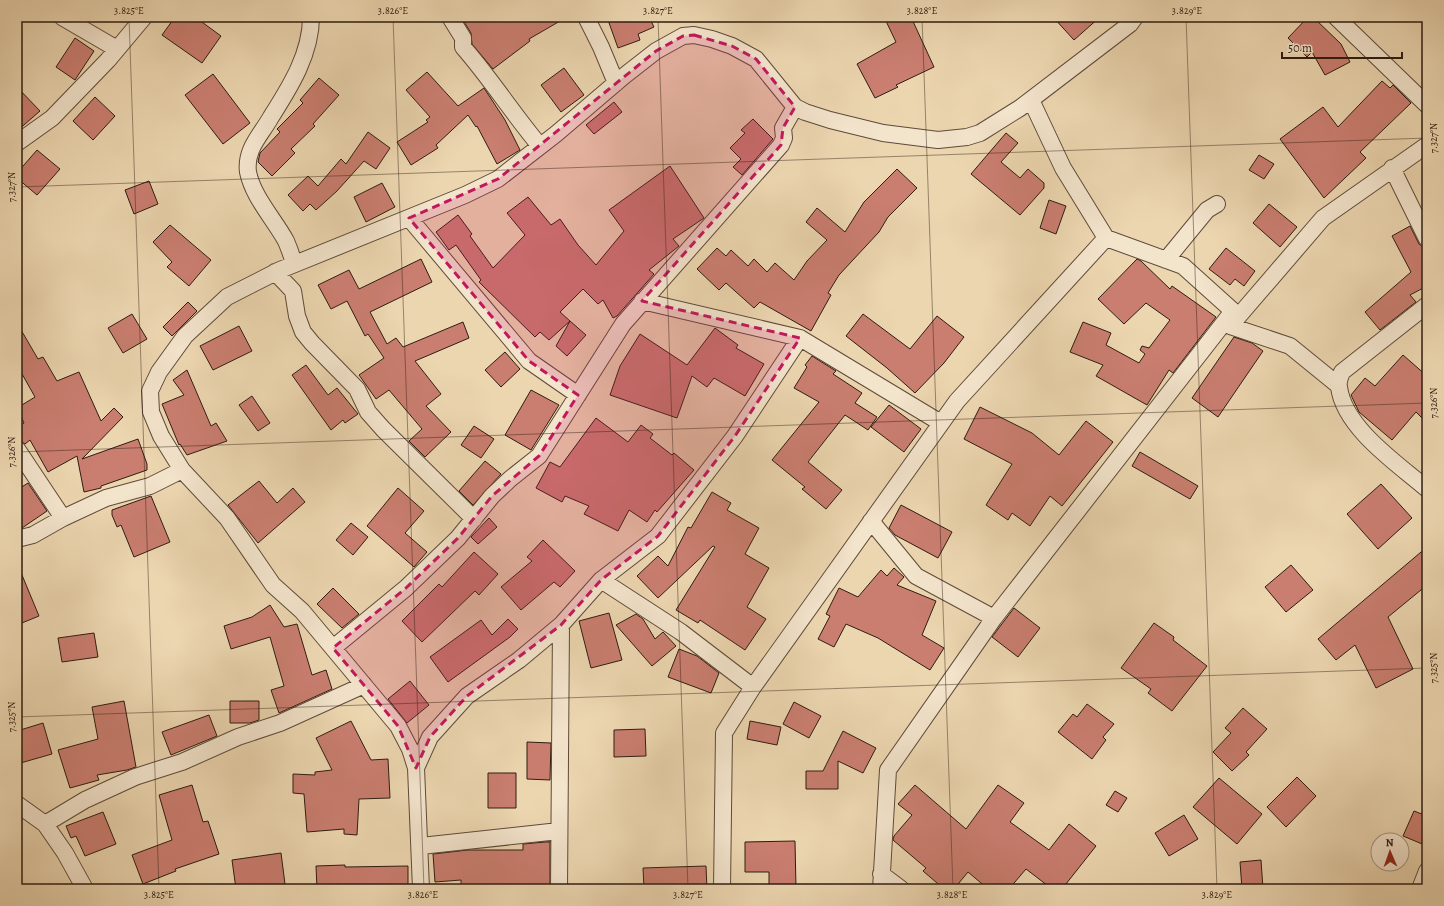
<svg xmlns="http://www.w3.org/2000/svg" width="1444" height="906" viewBox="0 0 1444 906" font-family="Alegreya,serif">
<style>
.building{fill:#ca7e70;stroke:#2e1c11}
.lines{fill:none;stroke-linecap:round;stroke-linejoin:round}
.street-casing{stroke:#5e4a39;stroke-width:18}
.street{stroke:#f3e4cc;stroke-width:16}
.marked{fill:#c2185b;fill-opacity:0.2;stroke:#c2185b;stroke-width:3;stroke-dasharray:8 5;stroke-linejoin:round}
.ticks{fill:none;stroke:#2e1c11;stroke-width:1;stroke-opacity:0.45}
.neatline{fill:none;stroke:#2e1c11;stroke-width:1.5}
.ticks-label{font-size:10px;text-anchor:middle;fill:#2e1c11}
</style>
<rect width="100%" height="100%" fill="#ecd6b0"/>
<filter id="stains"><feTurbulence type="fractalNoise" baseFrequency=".005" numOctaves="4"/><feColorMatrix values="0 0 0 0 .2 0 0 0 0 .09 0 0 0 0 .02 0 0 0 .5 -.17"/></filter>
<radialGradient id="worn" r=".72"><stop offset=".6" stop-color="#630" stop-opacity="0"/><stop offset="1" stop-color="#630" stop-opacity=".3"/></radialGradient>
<!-- building -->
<path class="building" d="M175,17H195L221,36L202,63L162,35Z
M461,17H567L529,39L530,41L493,69L472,44L471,33Z
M617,17H649L654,27L638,34L640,40L618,48L608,20Z
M884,17H911L934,67L896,85L898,87L875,98L857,64L896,42Z
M1053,17H1100L1074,40Z
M1308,17H1313L1341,44L1350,62L1325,75L1312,52L1307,57L1288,38Z
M75,38L94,51L75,80L56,67Z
M564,68L584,95L561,112L541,85Z
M427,72L458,106L484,88L505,120L520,150L497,164L477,126L476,127L468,115L436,145L438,148L411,165L397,142L428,122L426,120L430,117L406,90Z
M213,74L250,123L223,144L185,95Z
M319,78L339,95L313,124L315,126L291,149L295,153L272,176L258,162L260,153L280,132L277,129L303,103L300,100Z
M1382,81L1390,88L1393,85L1411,103L1360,152L1366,158L1324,198L1280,139L1323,107L1338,127Z
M17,87L40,111L17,131Z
M95,97L115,116L93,140L73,121Z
M614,102L622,112L594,134L586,125Z
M753,119L773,139L742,175L733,167L741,159L730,148L745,133L741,130Z
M368,132L390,148L376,169L364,161L337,191L316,210L310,204L303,211L288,195L308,176L318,186L341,159L346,164Z
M1006,133L1018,143L1001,162L1020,178L1028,169L1044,183V188L1020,215L971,174Z
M37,150L60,169L37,195L17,178V173Z
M1259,155L1274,164L1264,179L1249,170Z
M670,166L704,218L673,239L679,246L649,270L654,274L617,316L613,318L603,300L598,304L583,289L560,312L570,321L549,340L540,332L535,337L479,282L481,280L456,245L449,250L436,232L458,215L472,234L470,236L493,268L525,235L507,213L528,197L551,225L560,219L578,245L596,265L624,231L609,210Z
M897,169L917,188L888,217L879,232L839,275L828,293L831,295L811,331L760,302L754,308L726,283L719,290L697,269L717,248L726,256L731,250L748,266L754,259L767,272L775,263L794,280L807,261L827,240L806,222L817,208L845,232L864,202Z
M149,181L158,204L134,214L125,190Z
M382,183L395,207L366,222L354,197Z
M1049,200L1066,206L1056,234L1040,228Z
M1269,204L1297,227L1280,247L1253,223Z
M170,225L211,260L189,286L167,267L172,262L153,242Z
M1410,226L1419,244L1427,249V286L1410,295L1416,302L1380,330L1365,312L1411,272L1392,236Z
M1226,248L1255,271L1244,286L1235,279L1230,285L1209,269Z
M421,259L432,282L370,312L387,344L396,338L403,347L463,322L469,338L415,361L441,394L426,406L451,432L425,457L409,441L422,429L389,390L376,399L359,375L384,358L368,334L365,336L347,301L331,309L318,285L349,270L359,289Z
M1137,259L1141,261L1170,289L1172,286L1216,317L1173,373L1169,370L1147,405L1096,376L1103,365L1070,352L1083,322L1111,333L1106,345L1139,363L1145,354L1140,350L1142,346L1149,348L1170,320L1146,303L1124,324L1098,299Z
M188,302L197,311L172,336L163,327Z
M132,314L147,339L123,353L108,328Z
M863,314L910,349L937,316L964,337L944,363L915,393L887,368L846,336Z
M570,321L586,335L567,356L556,346Z
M17,323L38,359L43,357L57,381L79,372L101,421L114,408L123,417L82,459L138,439L147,464V470L101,486V488L84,492L77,456L48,472L30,440L25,444L19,440L17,427L24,423L17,408L35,397L17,365Z
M239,326L252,351L213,370L200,346Z
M715,328L738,345L736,348L764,364L745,396L714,378L707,387L692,376L677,418L610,395L620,366L640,334L687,365Z
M1234,337L1252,343L1263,351L1218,417L1192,398Z
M505,352L520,369L501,387L485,370Z
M1403,355L1427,376V423L1416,412L1392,440L1359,412L1351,395L1365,378L1375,386Z
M812,356L836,371L833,374L862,393L855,403L877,417L868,430L845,415L808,462L842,490L826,509L802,489L805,487L772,460L819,402L794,388L807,367L805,365Z
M306,365L328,395L337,388L358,414L345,423L343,420L331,430L292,375Z
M187,370L211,426L216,423L227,441L187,455L180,444L179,445L162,404L184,395L173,380Z
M531,390L559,405L531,450L505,435Z
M252,396L270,423L258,431L239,405Z
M889,405L921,429L904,452L871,427Z
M980,407L1032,433L1059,455L1086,421L1113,442L1062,506L1050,496L1030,526L1012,513L1008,520L986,505L1012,464L964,439Z
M596,418L628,442L641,425L653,434L650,438L672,455L674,453L694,470L657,512L655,510L647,522L629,510L618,531L584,514L589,506L565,496L562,502L536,488L550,462L560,467Z
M474,426L494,439L481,458L461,445Z
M1140,452L1198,486L1190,499L1132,466Z
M485,461L501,474L473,505L459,491Z
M259,481L277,503L293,488L305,502L258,543L228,505Z
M28,483L47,511L22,528L17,529V490Z
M1381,484L1412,518L1378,549L1347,514Z
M398,488L424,511L405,533L427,552L414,567L367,526Z
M712,492L731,503L727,510L759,528L745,554L769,568L747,607L766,619L745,650L700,620L698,623L676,610L715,547L713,546L658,598L637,576L658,556L668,566L688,527L691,528Z
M151,496L170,542L134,557L121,525L117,527L112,515V510Z
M901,505L952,532L938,558L895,535L889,528Z
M489,518L497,527L478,544L471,537Z
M351,523L368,537L353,555L336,540Z
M543,540L575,571L560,587L554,582L521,610L501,587L532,561L527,557Z
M1427,547V585L1388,617L1413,669L1376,688L1355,645L1336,660L1318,639Z
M474,552L498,574L479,595L475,591L422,642L402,621L439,584L442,587Z
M17,563L39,616L17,625Z
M1291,565L1313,590L1286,612L1265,587Z
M894,568L904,577L897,585L936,601L922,635L944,648L930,670L878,638L846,624L834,647L818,639L830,616L826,614L839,588L858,597L881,570L887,576Z
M333,588L359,614L342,628L317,604Z
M270,605L284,627L297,624L312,675L326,670L332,689L279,713L271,690L284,686L270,637L231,649L224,626L252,617Z
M1014,608L1040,628L1018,657L992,637Z
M609,613L622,660L591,668L579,621Z
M636,614L643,619L655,639L663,632L676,646L652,666L616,625Z
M508,619L518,629L510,637L448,682L430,657L481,620L492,635Z
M1154,623L1174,637L1173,640L1207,666L1172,711L1148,693L1151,689L1121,668Z
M94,633L98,657L62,662L58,638Z
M679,649L697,656L719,673L711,693L668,677Z
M410,681L429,705L407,723L388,699Z
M124,701L136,767L127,770L97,775L99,780L70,788L58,750L98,739L92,707Z
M230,701H259V720L250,723H230Z
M794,702L821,716L809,738L783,724Z
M1087,704L1114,724L1103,737L1106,740L1092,759L1058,732L1073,714L1077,717Z
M1243,708L1267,729L1246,752L1249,755L1232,771L1213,752L1231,733L1225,728Z
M209,715L217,736L171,755L162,732Z
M351,721L371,760L388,759L390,798L359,799L357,835L344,834V829L307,832L304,794L293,793V774L315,775V772L332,770L316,738Z
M750,721L781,727L777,745L747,739Z
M43,723L52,754L17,764V731Z
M645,729L646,756L614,757V730Z
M843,731L876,748L863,773L838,761V789H806V771H823Z
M527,742L551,743L550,780L527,779Z
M488,773H516V808H488Z
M1297,777L1316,796L1286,827L1267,807Z
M1219,778L1262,814L1237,844L1193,807Z
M192,785L203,822L208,821L219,854L175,869L176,871L143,884L132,855L172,840L159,795Z
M915,785L966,829L998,785L1024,803L1010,822L1049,850L1069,824L1096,846L1062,889H1052L1026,869L1009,889H988L968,872L954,889H944L923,871L926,868L893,840L894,836L912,815L898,804Z
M1115,791L1127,798L1118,812L1106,805Z
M1414,811L1427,816V846L1403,836Z
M103,812L116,844L85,856L76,836L71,838L66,826Z
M1184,815L1198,839L1169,856L1155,833Z
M795,841L796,889H769V872H745V842Z
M545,842H550V889H524V886H461V880L435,882L433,854L468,850H523V844Z
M281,853L285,884L252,889H236L232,860Z
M1261,860L1263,889H1242L1240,862Z
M345,865V867L408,866V889H317L316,866Z
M706,866L707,889H644L643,868Z"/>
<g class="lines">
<defs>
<path id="street" d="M62,17L117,49
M450,17L463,38V47C491,79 513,114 540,146
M586,17L601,47L616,83
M1336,17L1427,105
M1031,100L1063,168L1106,238L1183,266L1233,311L1230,326L1290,346L1338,385
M17,143L52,118L108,60L144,17
M1392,168L1427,239
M409,218L529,361L578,395
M1166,260L1207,210L1217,204
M294,264C292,256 289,248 286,241C274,219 253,197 248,172C245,149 261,135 271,117C290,87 311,54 311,17
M275,272L293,291L297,316L303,332L312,343L357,389L368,412L383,429L474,519
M642,301L800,338L941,423
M1427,305L1342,372C1340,377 1338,383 1339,387C1344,428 1398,464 1427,489
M1231,325L1323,218L1427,145
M17,449L63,518
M871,521L916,576L994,618
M17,539L33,535L63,518L106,498L150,486L182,470
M601,580L681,632L753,687
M333,648L406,588L458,538L492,496L510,479L539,456L623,324L781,145L784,138L783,128L795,107
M416,768L430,737L467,696L519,660L561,625L601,580L658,536L735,436L800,338
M17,804L45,824
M421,846L559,831
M881,874L901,889
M85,889L65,853L45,824L85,800L135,777L182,762L238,737L280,723L364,685
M421,889L416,768L410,749L398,726L302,611L273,585L227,518L182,470L161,436L151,412L150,391L159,372L185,336L227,297L280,270L465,195L498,179L556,134L624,76L656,51L683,36L694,35L712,39L732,46L756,59L795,107L805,112L830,120L883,133L938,140L967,137L980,133L1020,108L1130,24L1135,17
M559,889L561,625
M722,889L724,733L753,687L957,401L1106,238
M881,889L888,770L994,618L1233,311
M1420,889L1427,871"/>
</defs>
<!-- street casing -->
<use href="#street" class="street-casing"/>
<!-- street -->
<use href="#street" class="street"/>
</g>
<!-- marked area -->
<path class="marked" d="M694,35L732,46L756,59L795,107L783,128L781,145L642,301L800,338L735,436L658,536L601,580L561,625L467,696L430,737L416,768L398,726L333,648L406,588L458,538L492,496L539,456L578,395L529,361L409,218L498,179L656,51L683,36Z"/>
<!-- ticks -->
<path class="ticks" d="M129,17L159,889M393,17L424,889M658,17L688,889M922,17L953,889M1186,17L1217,889M17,187L1427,138M17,452L1427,403M17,717L1427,668"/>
<!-- margin -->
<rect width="1444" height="906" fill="none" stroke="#ecd6b0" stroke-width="44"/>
<!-- north arrow -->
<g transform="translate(1390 852) rotate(358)"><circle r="19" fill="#f3e4cc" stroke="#a49481"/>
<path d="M0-3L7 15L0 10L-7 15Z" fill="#8f2418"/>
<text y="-6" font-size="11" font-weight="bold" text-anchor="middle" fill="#2e1c11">N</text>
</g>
<!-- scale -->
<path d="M1282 52v6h120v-6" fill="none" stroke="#2e1c11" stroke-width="2"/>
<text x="1288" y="52" font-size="12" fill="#2e1c11" stroke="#f3e4cc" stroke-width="3" paint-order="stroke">50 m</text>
<rect x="22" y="22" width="1400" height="862" class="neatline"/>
<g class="ticks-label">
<text x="129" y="14">3.825°E</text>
<text x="393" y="14">3.826°E</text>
<text x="658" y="14">3.827°E</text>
<text x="922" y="14">3.828°E</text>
<text x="1187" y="14">3.829°E</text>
<text transform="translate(1433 138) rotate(-90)" y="4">7.327°N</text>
<text transform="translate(11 187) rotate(-90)" y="4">7.327°N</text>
<text transform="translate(1433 403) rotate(-90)" y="4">7.326°N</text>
<text transform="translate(11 452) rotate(-90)" y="4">7.326°N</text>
<text transform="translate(1433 668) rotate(-90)" y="4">7.325°N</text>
<text transform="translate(11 717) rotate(-90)" y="4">7.325°N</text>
<text x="159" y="898">3.825°E</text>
<text x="423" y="898">3.826°E</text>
<text x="688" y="898">3.827°E</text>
<text x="952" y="898">3.828°E</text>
<text x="1217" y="898">3.829°E</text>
</g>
<rect width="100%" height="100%" filter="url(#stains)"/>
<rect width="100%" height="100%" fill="url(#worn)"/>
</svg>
